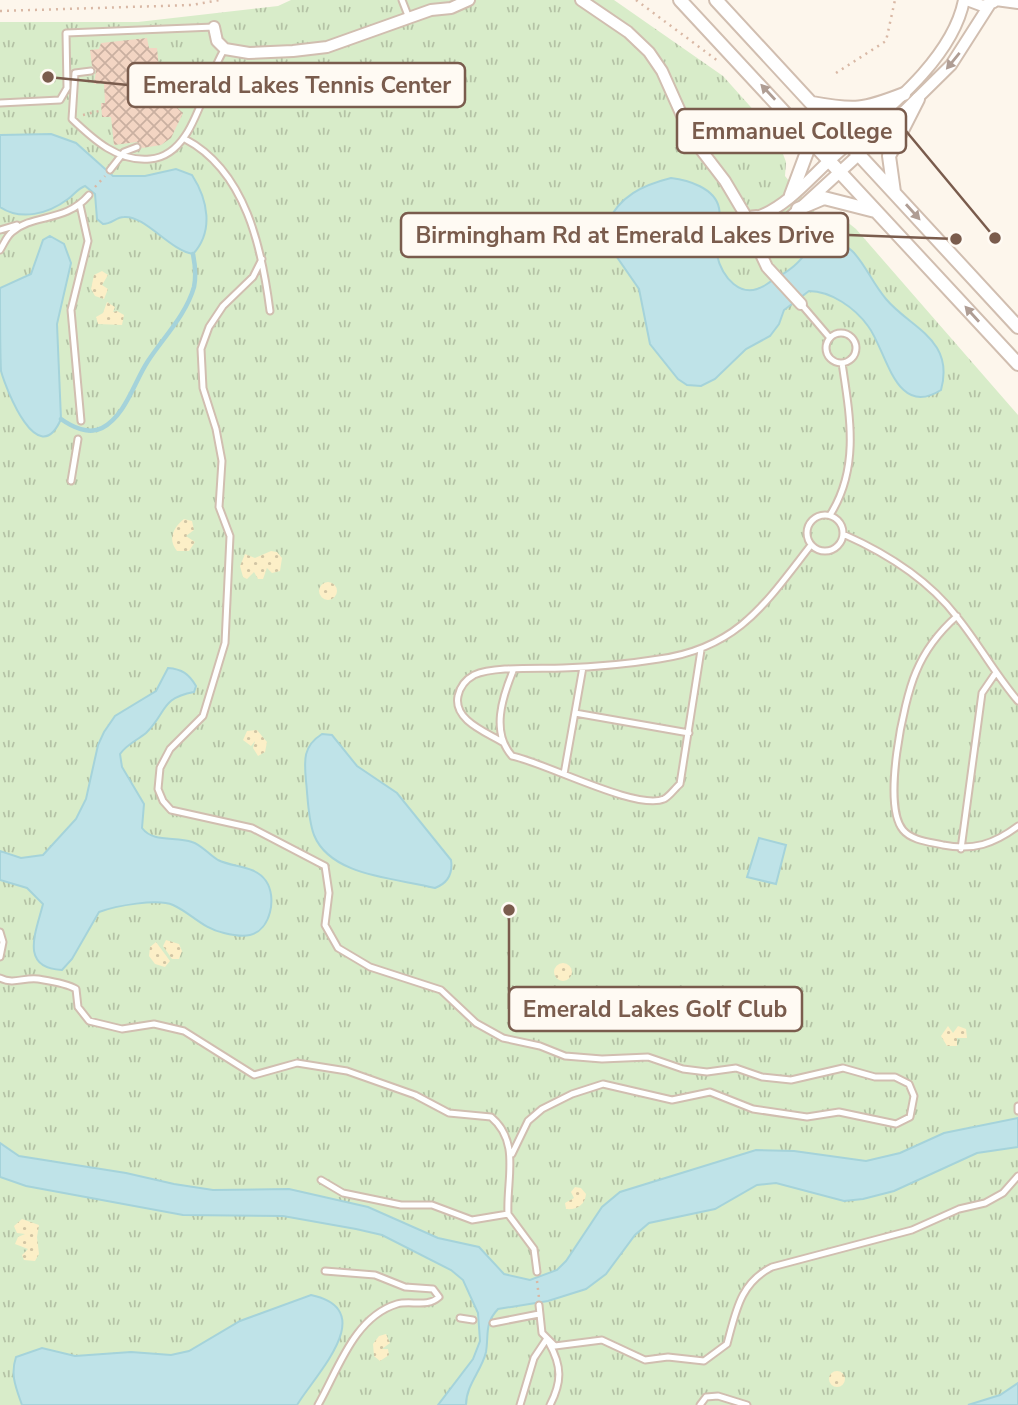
<svg xmlns="http://www.w3.org/2000/svg" width="1018" height="1405" viewBox="0 0 1018 1405" font-family="'Nunito Sans',sans-serif">
<style>
.grass{fill:url(#grass-tufts)}
.sand{fill:url(#sand-dots)}
.water{fill:#bfe3e8;stroke:#a5d3da;stroke-width:2}
.lines{fill:none;stroke-linecap:round;stroke-linejoin:round}
.stream{stroke:#a5d3da;stroke-width:4.5}
.building{fill:url(#building-cross-hatch)}
.service-casing{stroke:#d1beb0;stroke-width:9}
.minor-casing{stroke:#d1beb0;stroke-width:14}
.tertiary-casing{stroke:#d1beb0;stroke-width:16}
.path{stroke:#d9b8a5;stroke-width:2.5;stroke-dasharray:2 5;stroke-linecap:butt}
.service{stroke:#fff;stroke-width:5}
.minor{stroke:#fff;stroke-width:10}
.tertiary{stroke:#fff;stroke-width:12}
.oneway{fill:#af9d94}
.leader{fill:none;stroke:#7a5c4d;stroke-width:2.5}
.callout-dot{fill:#7a5c4d;stroke:#fffaf3;stroke-width:2.5}
.callout{fill:#fffaf3;stroke:#7a5c4d;stroke-width:2.5}
.callout-label{font-size:23px;text-anchor:middle;font-weight:bold;fill:#7a5c4d}
</style>
<defs>
<pattern id="grass-tufts" width="24" height="20" patternUnits="userSpaceOnUse" patternTransform="scale(1.75)"><rect width="24" height="20" fill="#d8ecc9"/><path d="M3 7l-1-3M5 7V3M7 7l1-3M15 17l-1-3M17 17v-4M19 17l1-3" fill="none" stroke="#b4c2a5"/></pattern>
<pattern id="sand-dots" width="8" height="8" patternUnits="userSpaceOnUse" patternTransform="scale(1.75)"><rect width="8" height="8" fill="#fcefc7"/><path d="M2 2h.1M6 6h.1" fill="none" stroke="#d1c5a4" stroke-width="1.8" stroke-linecap="round"/></pattern>
<pattern id="building-cross-hatch" width="8" height="8" patternUnits="userSpaceOnUse" patternTransform="scale(1.75)"><rect width="8" height="8" fill="#f3d5c3"/><path d="M0 0l8 8M0 8l8-8" fill="none" stroke="#cab0a1"/></pattern>
</defs>
<rect width="100%" height="100%" fill="#fdf6ec"/>
<!-- grass -->
<path class="grass" d="M291,0H614L723,76L776,135L786,162L785,176L821,220L846,221L856,229L1018,415V1405H0V22H138L278,6Z"/>
<!-- sand -->
<path class="sand" d="M102,271L108,275L102,285L108,289L104,299L95,296L91,289L94,275Z
M107,302L115,307L113,312L117,311L124,315L122,325L98,324L96,317L103,313Z
M184,519L192,521L194,530L186,536L195,542L189,551H177C167,539 174,527 184,519Z
M271,551L277,552L282,558L280,571L272,573L267,568L263,579H258L254,572L247,579L243,577L240,566L245,554L255,558Z
M319 591a9 9 0 1 1 18 0a9 9 0 1 1-18 0Z
M257,730L267,742L265,752L258,756L253,748L255,741L251,746L243,740L247,731Z
M166,940L179,944L182,951L179,959H172L163,946Z
M156,942L170,961L165,967L155,964L149,956L150,947Z
M554 972a9 9 0 1 1 18 0a9 9 0 1 1-18 0Z
M948,1026L953,1033L958,1026L966,1029L967,1038H957V1046H947L941,1036Z
M575,1187L581,1188L586,1194C585,1205 577,1210 566,1209L565,1203L574,1198L571,1192Z
M22,1219L39,1225L37,1237L39,1254L35,1261L24,1260L22,1255L28,1249L15,1244L18,1237L25,1234L17,1233L14,1226Z
M386,1334L390,1343L382,1349H388L389,1355L380,1361L374,1356L373,1344L379,1336Z
M829 1379a8 8 0 1 1 16 0a8 8 0 1 1-16 0Z"/>
<!-- water -->
<path class="water" d="M51,134L76,143L113,176H145L176,169L192,175C208,200 214,231 193,254C169,250 145,215 124,217C116,217 112,224 103,224L97,219L95,194L85,186C77,189 74,195 68,199C48,214 21,221 0,207V135Z
M671,178C688,180 715,188 719,208C722,222 714,237 716,251C721,277 741,302 767,284C776,278 786,273 794,266C806,256 810,244 824,236C861,245 864,273 886,299C910,328 955,339 941,390C895,419 887,351 868,326C855,308 831,291 809,291L784,310L779,324L770,336L746,349L715,379L701,386L687,385L678,379L650,344L639,289L612,250L607,224C619,196 643,185 671,178Z
M50,236L64,244L71,263L57,324L61,419C38,472 6,389 1,371C0,351 0,310 0,288L31,274L43,240Z
M168,668C182,669 189,674 196,686L194,692C160,698 167,713 146,733C136,741 127,744 120,754L122,767L144,804L142,828C153,843 176,836 192,842C202,845 209,855 218,860C234,868 255,865 266,881C277,897 271,930 250,935C242,937 232,935 224,933C203,929 191,913 173,905C158,898 115,906 99,912L72,959L62,970C19,968 36,932 43,904L27,888L0,880V851L21,858L43,855L76,819L86,799L98,745L104,732L115,716L156,691Z
M322,734L332,735L357,766L397,793L451,860C453,874 448,883 435,888C397,878 331,877 314,835C308,819 308,799 306,781C304,760 303,746 322,734Z
M759,838L786,845L776,884L747,877Z
M1018,1118V1147L977,1153L894,1191L863,1199L844,1201L776,1183L757,1185L715,1209L649,1223L635,1235L606,1274L586,1289L548,1301L498,1309C484,1324 489,1334 486,1352C482,1370 466,1385 466,1405H438L473,1359L480,1341L478,1313L463,1280L451,1270L382,1235L356,1229L283,1216L183,1215L26,1186L0,1177V1143L19,1156L126,1173L174,1184L213,1190L289,1189L368,1207L438,1238L479,1247L504,1274L530,1280L557,1270L566,1261L602,1207L620,1192L756,1150L794,1151L866,1161L900,1153L944,1133Z
M311,1295C381,1310 315,1375 297,1405H22C16,1388 10,1375 16,1357L42,1348L75,1356L131,1352L171,1355L189,1351L240,1321Z
M1018,1383V1405H968L1000,1395Z"/>
<g class="lines">
<!-- stream -->
<path class="stream" d="M61,419C72,427 89,435 102,428C126,415 134,382 148,361C163,338 186,315 194,287C196,277 195,264 193,254"/>
</g>
<!-- building -->
<path class="building" d="M147,38L149,48H157L159,68L176,71L190,80L173,104L183,113L171,138L161,145L142,148L137,142L114,145L111,117H102L101,103H105L104,83L94,84L96,71L92,66L90,50L99,49L101,43Z"/>
<g class="lines">
<defs>
<path id="service" d="M402,0L409,18
M181,69L211,73
M91,71L75,73L72,119C94,140 118,162 150,159C195,156 203,83 224,50
M0,103L60,100L67,88L66,33L214,27
M185,139C246,171 262,249 270,311
M110,170L124,152L137,147
M80,205L88,241L71,310L81,421
M0,230L17,225
M0,250C4,244 6,237 12,232C34,213 65,223 89,195
M262,259L253,277L223,306L209,327L201,349L203,388L216,429L222,461L219,507L230,536L225,643L203,716L170,749L160,768L158,789L163,801L171,810L252,828L325,866L329,893L325,925L338,948L370,967L441,990L476,1023L503,1038L540,1046L565,1056L602,1059L648,1057L683,1069L707,1072L736,1068L762,1077L791,1080L843,1068L875,1077H895L909,1084L914,1096L910,1117L896,1124L839,1112L807,1117L753,1109L710,1092L672,1100L603,1084L572,1094L542,1109L528,1121L512,1154
M801,304L830,338
M826 348a15 15 0 1 1 30 0a15 15 0 1 1-30 0Z
M71,481L78,439
M830,515C860,468 850,416 842,363
M807 533a18 18 0 1 1 36 0a18 18 0 1 1-36 0Z
M843,534C886,553 928,579 957,617C979,644 995,674 1018,701
M957,616C939,632 925,650 916,672C903,702 882,805 903,830C912,841 931,842 943,845C973,851 994,844 1018,826
M513,671C502,698 491,732 512,756C546,763 637,811 664,799C670,796 675,788 680,784L701,650
M575,713L689,733
M502,742C486,732 453,720 458,696C460,686 465,680 474,675C494,666 540,669 563,668C595,667 628,664 659,659C738,648 765,604 811,545
M564,774L583,667
M961,849L982,693L995,674
M0,932L3,942L0,957
M0,978C14,985 24,977 38,979C50,981 66,983 76,989L78,1007L89,1021L122,1029L154,1024L184,1031L254,1075L297,1063L347,1071L415,1095L449,1113L491,1117C521,1142 506,1180 508,1214L472,1220L432,1205H401L343,1193L321,1180
M1018,1106V1111
M508,1214L534,1249L537,1272
M539,1305L542,1333L555,1346L602,1340L645,1360L668,1357L704,1361L727,1344C736,1311 740,1283 772,1267L912,1230L959,1209L985,1203L1003,1193L1018,1176
M460,1318L473,1320
M493,1323L539,1314
M549,1343C562,1366 562,1382 550,1405
M318,1405C338,1370 354,1317 397,1304C411,1300 427,1308 439,1297L433,1289L405,1287L375,1275L325,1271
M520,1405L534,1358L546,1340
M700,1405L706,1397L718,1396L747,1405"/>
<path id="minor" d="M581,0L628,32L649,52L662,71L692,138L725,181L747,218
M967,0L983,6L994,2
M996,0L1018,3
M214,27L217,41L225,49L249,53L293,51L327,47L431,10L451,8L469,0
M739 233a17 17 0 1 1 34 0a17 17 0 1 1-34 0Z
M760,216C788,205 809,179 831,159C876,118 952,63 964,0
M773,233L878,137L951,65L990,4
M759,250L767,267L801,304"/>
<path id="tertiary" d="M680,0L1018,364
M716,0L1018,327
M812,103C855,111 863,110 904,94
M894,192L889,156L918,99
M791,195L807,152L803,129
M798,209L824,198L875,211"/>
</defs>
<!-- service casing -->
<use href="#service" class="service-casing"/>
<!-- minor casing -->
<use href="#minor" class="minor-casing"/>
<!-- tertiary casing -->
<use href="#tertiary" class="tertiary-casing"/>
<!-- path -->
<path class="path" d="M636,0L718,61
M0,11L192,5L220,0
M836,73L886,41L895,0
M83,115L99,111
M782,130L792,156
M702,133L707,130L730,148L757,142L771,132
M95,187L105,176
M537,1281L539,1298"/>
<!-- service -->
<use href="#service" class="service"/>
<!-- minor -->
<use href="#minor" class="minor"/>
<!-- tertiary -->
<use href="#tertiary" class="tertiary"/>
</g>
<!-- one-way arrows -->
<defs><path id="oneway-solid" d="M-6-.8H1V-3.2L6.5 0L1 3.2V.8H-6Z" transform="scale(1.75)"/></defs>
<g class="oneway">
<use href="#oneway-solid" transform="translate(953 61) rotate(129)"/>
<use href="#oneway-solid" transform="translate(768 92) rotate(-133)"/>
<use href="#oneway-solid" transform="translate(913 212) rotate(48)"/>
<use href="#oneway-solid" transform="translate(972 314) rotate(-132)"/>
</g>
<!-- callouts -->
<path class="leader" d="M48 77L128 85M995 238L906 131M956 239L848 235M509 910L509 1009"/>
<g class="callout-dot">
<circle cx="48" cy="77" r="7"/>
<circle cx="995" cy="238" r="7"/>
<circle cx="956" cy="239" r="7"/>
<circle cx="509" cy="910" r="7"/>
</g>
<g class="callout">
<rect x="128" y="63" width="337" height="44" rx="7"/>
<rect x="677" y="109" width="229" height="44" rx="7"/>
<rect x="401" y="213" width="447" height="44" rx="7"/>
<rect x="509" y="987" width="293" height="44" rx="7"/>
</g>
<g class="callout-label">
<text x="297" y="93">Emerald Lakes Tennis Center</text>
<text x="792" y="139">Emmanuel College</text>
<text x="625" y="243">Birmingham Rd at Emerald Lakes Drive</text>
<text x="655" y="1017">Emerald Lakes Golf Club</text>
</g>
</svg>
